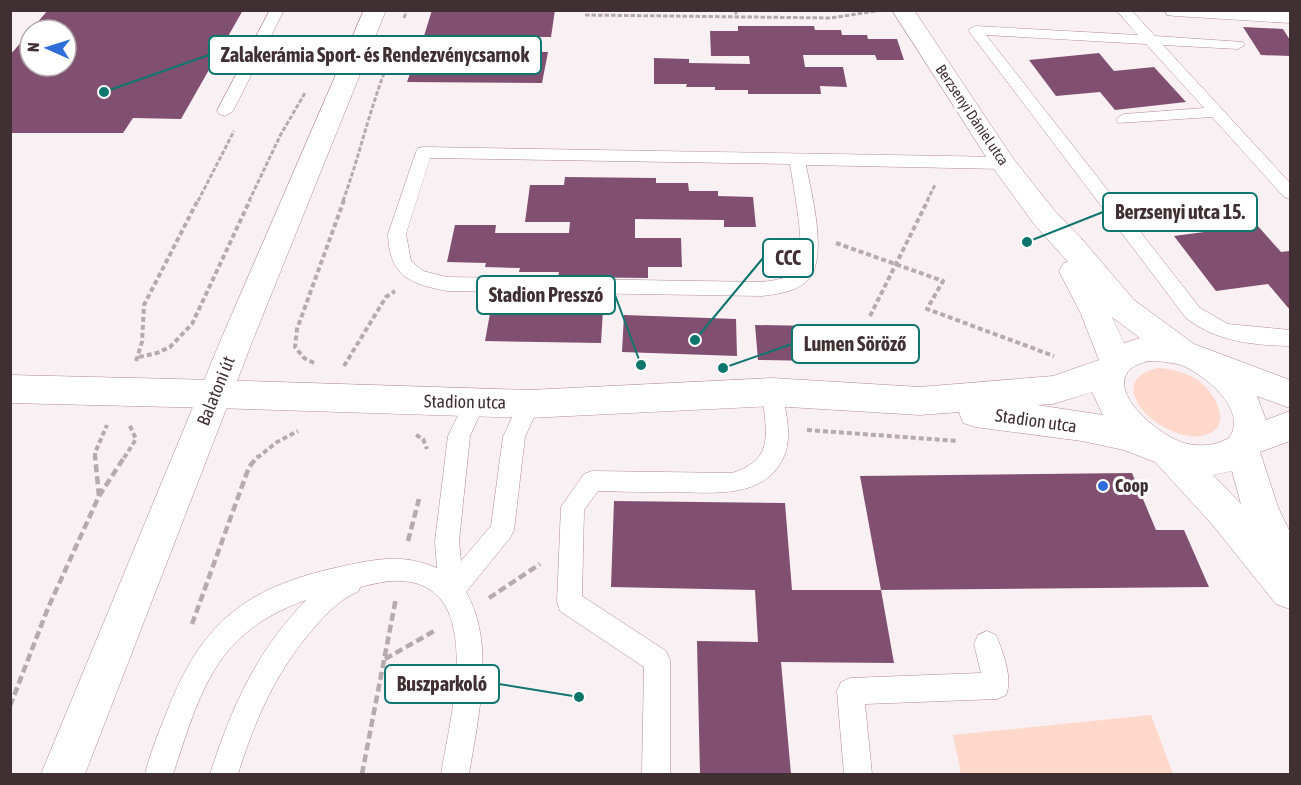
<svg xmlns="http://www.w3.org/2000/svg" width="1301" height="785" viewBox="0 0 1301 785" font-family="'Asap Condensed',sans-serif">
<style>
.green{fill:#fdd8cb}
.building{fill:#814f70}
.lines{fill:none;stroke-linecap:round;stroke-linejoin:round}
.service-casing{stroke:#b18a95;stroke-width:1}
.minor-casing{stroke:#b18a95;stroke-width:1}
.tertiary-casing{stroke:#b18a95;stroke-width:1}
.primary-casing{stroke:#b18a95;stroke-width:1}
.path-far2{stroke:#b6aaae;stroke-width:3;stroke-dasharray:4.5 2;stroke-linecap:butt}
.path-far1{stroke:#b6aaae;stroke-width:4;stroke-dasharray:5 3;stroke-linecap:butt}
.path{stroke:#b6aaae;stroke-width:4.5;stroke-dasharray:8 4;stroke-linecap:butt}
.service{fill:#fff;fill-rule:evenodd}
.minor{fill:#fff;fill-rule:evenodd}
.tertiary{fill:#fff;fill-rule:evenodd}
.primary{fill:#fff;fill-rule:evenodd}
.poi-dot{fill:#2f6dda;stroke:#fff;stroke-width:2}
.labels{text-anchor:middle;stroke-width:6;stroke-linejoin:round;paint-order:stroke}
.far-street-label{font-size:15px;fill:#403034;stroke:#fff}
.street-label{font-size:18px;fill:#403034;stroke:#fff}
.poi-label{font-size:18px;font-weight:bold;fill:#403034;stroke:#fff;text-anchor:start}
.leader{fill:none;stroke:#0f766e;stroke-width:2}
.callout-dot{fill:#0f766e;stroke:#fff;stroke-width:2}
.callout{fill:#fff;stroke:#0f766e;stroke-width:2}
.callout-label{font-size:20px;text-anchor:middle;font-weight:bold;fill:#403034}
</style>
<rect width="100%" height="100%" fill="#f9f0f3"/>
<!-- green -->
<path class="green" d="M1158,368C1173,369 1185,372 1198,380C1216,393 1236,430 1201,436C1160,442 1099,381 1158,368Z
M1151,715L1173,774H961L953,735Z"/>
<!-- building -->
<path class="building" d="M48,10H243L181,119L133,118L123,133H10V55L30,32V66H66V30H31Z
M432,10H555L551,37L424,36Z
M738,26H814L815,30H841L842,35H867L868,39H897L904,60H877L875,55H803L805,67H843L847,87L820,86L821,94H748V90H715V87H686L687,84H654V58L689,59V63L750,64L749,56H711L710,31H738Z
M1243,27L1283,29L1290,40V56L1261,55Z
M418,51L548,52L542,83L407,82Z
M1099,53L1114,71L1154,67L1186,102L1115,110L1100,92L1056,96L1029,60Z
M565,177L656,178V183H688L689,191H718V196L753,197L756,227H724V220L635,219V238H681L682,267H648V278L558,277L559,272H519L520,268L485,267L486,263L447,262L455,225H496L495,233H569L570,222H525L530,185H564Z
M1257,225L1281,252L1290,251V310L1268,284L1216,291L1174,236Z
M491,308L603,310L601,343L485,341Z
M624,315L736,319L737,356L622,352Z
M755,325L870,327L877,362L758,360Z
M1132,473L1156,530H1184L1209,587L881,590L860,476Z
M614,501L785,503L792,590H881L894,663L781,662L791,774H700L697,641L758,642L755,590L611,587Z"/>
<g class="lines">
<defs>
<path id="service" d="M270,10H284L233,111L225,116L219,114L217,111Z
M1116,10H1131L1155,36L1243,42L1245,45L1238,49L1163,45L1290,183V199L1284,197L1212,117L1118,123L1116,119L1124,114L1204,108L1146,44L986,35L1200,308L1228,324L1290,330V346C1253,345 1217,342 1186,318L968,30L975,26L1138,35Z
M424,147L1003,157L1009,159L1011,163L1009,167L1003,169L806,165C811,193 830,261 806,282C794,292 777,294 762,296L447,291C410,284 389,276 388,234L416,152L418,148ZM430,158L790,164C793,185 807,252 797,268C790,280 774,280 762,282L447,277L423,271L411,261L406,234Z
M772,383L779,386L782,392C786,411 791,433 786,451C770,499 716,493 676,492C650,492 624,492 598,491L584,510L582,596L666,651L670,660V774H642L644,667L560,611L557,602L561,507L584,474L592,471L732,473C768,461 768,443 764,409C763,400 761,394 765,386Z
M474,394L481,397L485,403L470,436L459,541L461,561L491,526L503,437L521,398L529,395L537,398L540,404L525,437L514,530L510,538L466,592C496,643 478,719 469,774H441C449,722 488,585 401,581C388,580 373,584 360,587L359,591C340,599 327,613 313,629C275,673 255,720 238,774H210C232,706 256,652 306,600C214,633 201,691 173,774H145C150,754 158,734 166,714C201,623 244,588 339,567C376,559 402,553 437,568L435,541L448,436L467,397Z
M987,631L996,635C1003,652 1013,678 1006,695L997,699L865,704L872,774H844L837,691L841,682L850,678L981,673L974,644L978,635Z"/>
<path id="minor" d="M892,10H914L1012,157L1054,210L1081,238L1134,300L1194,344L1290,380V408L1257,396L1266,420L1290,411V441L1260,452L1278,507L1290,532V609L1276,604L1211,523L1155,462L1124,450L1082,441L975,427L963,423L959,412L920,415L772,406L529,418L215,408L203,404L198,394L203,384L215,380L529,390L772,378L920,387L1053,376L1099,360L1081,314L1059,271L1064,263L1068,262L1034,224L994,169ZM1112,317L1140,338L1124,343ZM1148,361C1159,361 1170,362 1181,365C1204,374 1249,410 1229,438C1215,446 1200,447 1184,443C1163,437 1114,400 1126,375C1130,366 1140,364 1148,361ZM1092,392L1103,415L1037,405L1053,404ZM1232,471L1241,504L1213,475Z
M1165,10H1290V23L1175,16L1167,15Z"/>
<path id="tertiary" d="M10,375L215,380L227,384L232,394L227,404L215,408L10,403Z"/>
<path id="primary" d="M364,10H386L254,337L85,774H41L222,337Z"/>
</defs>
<!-- service casing -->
<use href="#service" class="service-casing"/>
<!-- minor casing -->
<use href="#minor" class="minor-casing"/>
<!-- tertiary casing -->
<use href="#tertiary" class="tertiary-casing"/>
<!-- primary casing -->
<use href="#primary" class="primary-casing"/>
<!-- path-far2 -->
<path class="path-far2" d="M735,10L737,16
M585,15L831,18L876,11
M404,18L407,10
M198,201L234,131
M249,201L281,134L305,93
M343,201C359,157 369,112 386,68
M927,201L935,185"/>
<!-- path-far1 -->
<path class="path-far1" d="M836,243L943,281L927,309L1054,356
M870,316L928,200
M139,357L157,353L170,347L192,324L250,200
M136,361L142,342L144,305L198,200
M314,363L304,358L295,347L297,329L344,200
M344,366L386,297L395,291
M807,430L958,441
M416,435L423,439L427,449
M95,458V453L107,425
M124,458L136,439L129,424
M257,458L277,442L298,431"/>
<!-- path -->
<path class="path" d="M99,496L125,456
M408,541L419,499
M489,598L540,564
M192,624L249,467L258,456
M385,659L436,630
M10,706L48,608L99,496L95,456
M362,774L396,598"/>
<!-- service -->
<use href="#service" class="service"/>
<!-- minor -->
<use href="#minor" class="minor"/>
<!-- tertiary -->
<use href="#tertiary" class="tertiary"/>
<!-- primary -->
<use href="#primary" class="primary"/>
</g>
<!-- markers -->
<circle class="poi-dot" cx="1103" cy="486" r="6"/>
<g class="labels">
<!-- far-street labels -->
<g class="far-street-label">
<text transform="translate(972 115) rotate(56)" y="5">Berzsenyi Dániel utca</text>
</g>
<!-- street labels -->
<g class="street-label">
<text transform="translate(216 391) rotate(-68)" y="6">Balatoni út</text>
<text transform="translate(465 402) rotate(1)" y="6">Stadion utca</text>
<text transform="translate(1036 421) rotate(8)" y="6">Stadion utca</text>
</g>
<!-- poi labels -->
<g class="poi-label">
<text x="1115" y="492">Coop</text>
</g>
</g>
<!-- callouts -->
<path class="leader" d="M104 92L209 55M1027 242L1103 212M695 340L763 258M641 365L615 295M723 368L792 344M579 697L499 684"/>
<g class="callout-dot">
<circle cx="104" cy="92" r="6"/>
<circle cx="1027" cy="242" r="6"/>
<circle cx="695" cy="340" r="6"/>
<circle cx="641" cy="365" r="6"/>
<circle cx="723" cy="368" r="6"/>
<circle cx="579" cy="697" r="6"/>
</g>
<g class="callout">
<rect x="209" y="36" width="332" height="38" rx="6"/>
<rect x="1103" y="193" width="154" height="38" rx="6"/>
<rect x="763" y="239" width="50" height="38" rx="6"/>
<rect x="477" y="276" width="138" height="38" rx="6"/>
<rect x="792" y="325" width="127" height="38" rx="6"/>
<rect x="385" y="665" width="114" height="38" rx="6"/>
</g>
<g class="callout-label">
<text x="375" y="62">Zalakerámia Sport- és Rendezvénycsarnok</text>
<text x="1180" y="219">Berzsenyi utca 15.</text>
<text x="788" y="265">CCC</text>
<text x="546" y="302">Stadion Presszó</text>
<text x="855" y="351">Lumen Söröző</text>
<text x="442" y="691">Buszparkoló</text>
</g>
<!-- border -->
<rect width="1301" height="785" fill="none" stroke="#403034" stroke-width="24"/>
<!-- north arrow -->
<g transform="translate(48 48) rotate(273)"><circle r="28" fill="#ffffff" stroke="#b3acae" stroke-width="1.5"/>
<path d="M0-4.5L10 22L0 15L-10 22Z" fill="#2f6dda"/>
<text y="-9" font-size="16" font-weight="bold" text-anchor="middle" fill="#403034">N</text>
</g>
</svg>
